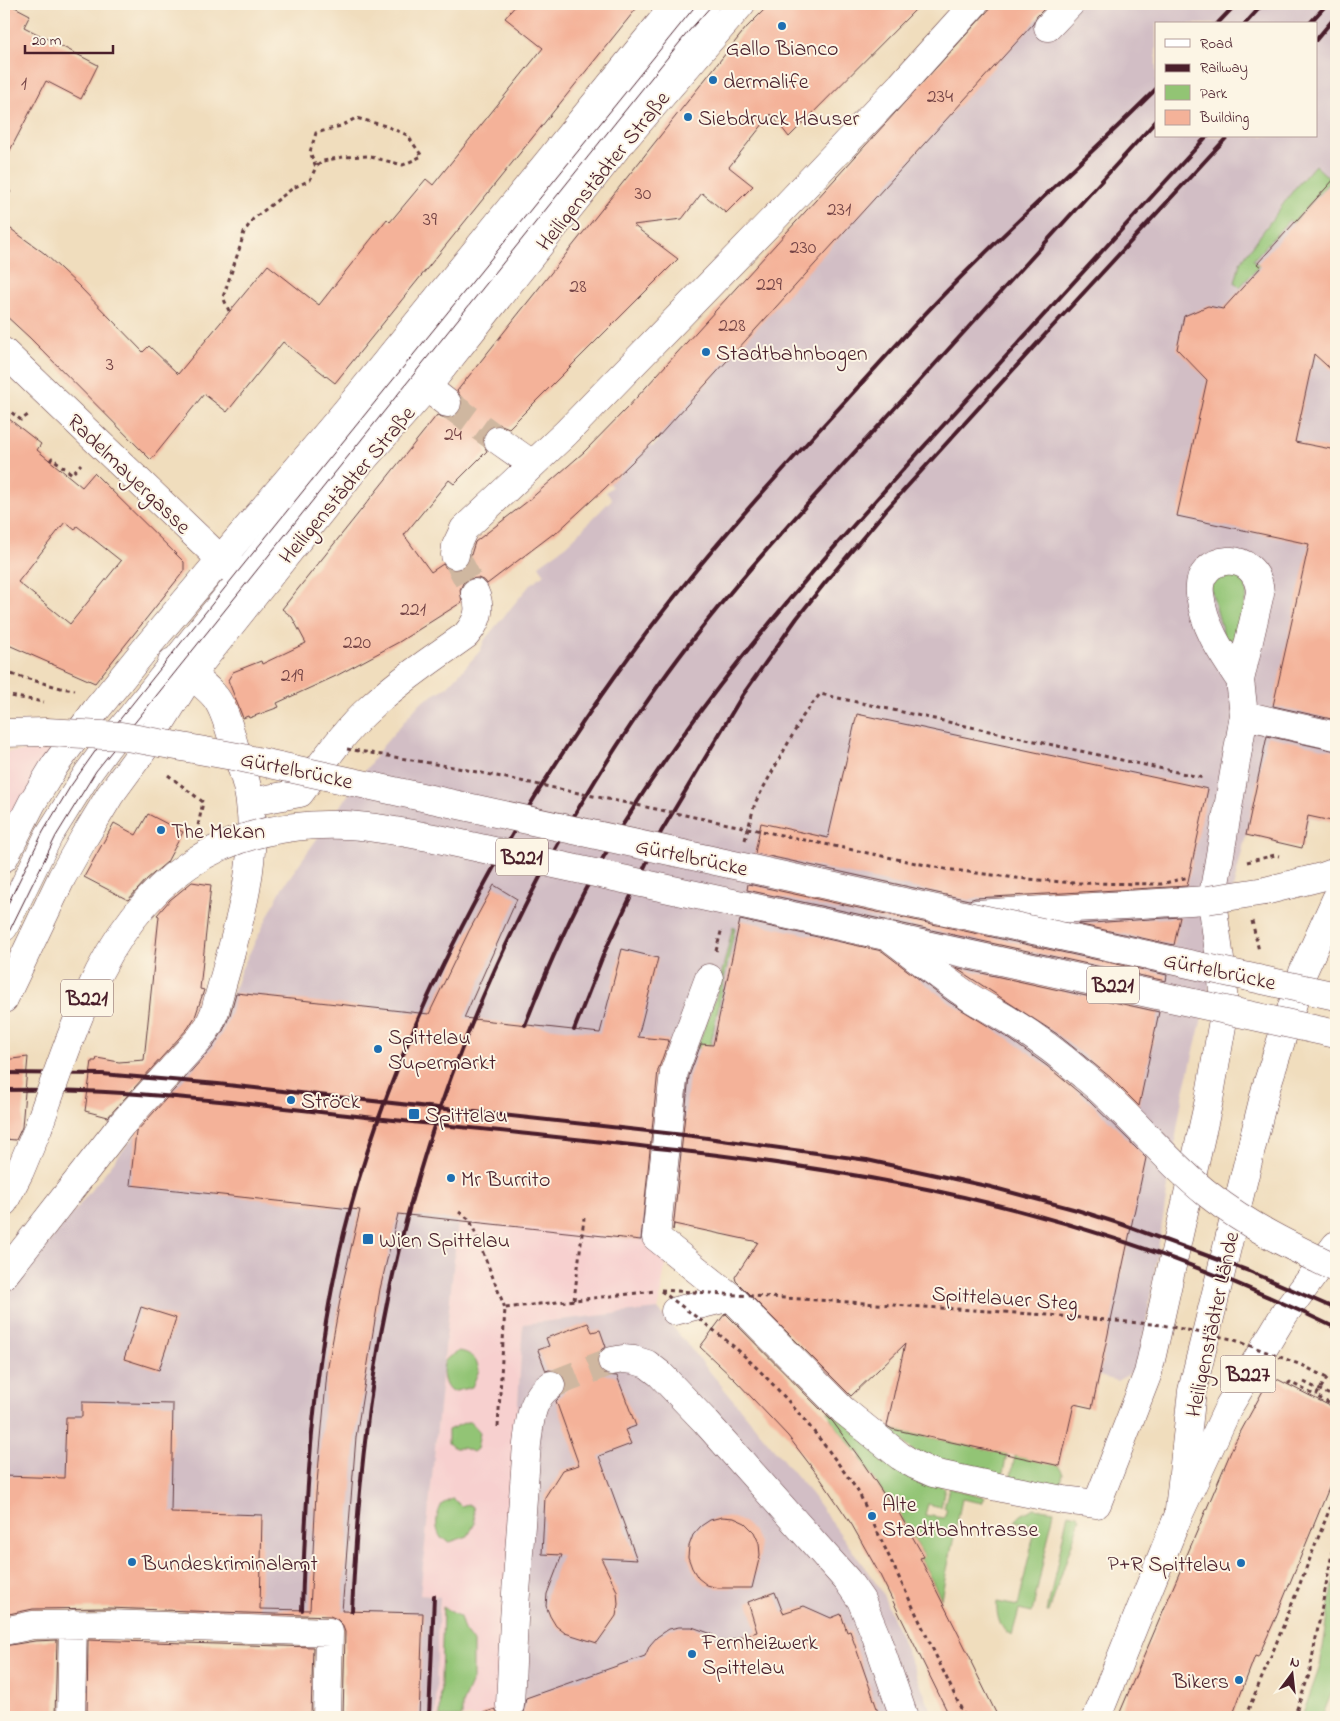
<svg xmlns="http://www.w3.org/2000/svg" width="1340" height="1721" viewBox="0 0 1340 1721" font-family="'Indie Flower',sans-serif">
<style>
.built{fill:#f7d0cf}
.industrial{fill:#d2bec5;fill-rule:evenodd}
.green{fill:#92c474;stroke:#6e7250}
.building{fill:#f4b299;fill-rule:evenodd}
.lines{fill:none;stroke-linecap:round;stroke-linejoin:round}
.minor-tunnel{stroke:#cfb7a0;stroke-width:28;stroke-dasharray:28 14;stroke-linecap:butt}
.minor-casing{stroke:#633c41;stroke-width:29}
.major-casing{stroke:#633c41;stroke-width:29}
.highway-casing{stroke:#633c41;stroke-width:29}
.path{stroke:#633c41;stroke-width:3;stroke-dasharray:4 4;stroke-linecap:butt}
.minor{stroke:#fff;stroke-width:28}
.major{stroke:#fff;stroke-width:28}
.highway{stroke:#fff;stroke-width:28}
.tram{stroke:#4a1f2b;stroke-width:1}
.rail{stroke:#4a1f2b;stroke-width:4}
.major-bridge-casing{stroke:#633c41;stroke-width:29;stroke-linecap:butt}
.highway-bridge-casing{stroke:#633c41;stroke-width:29;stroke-linecap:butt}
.path-bridge{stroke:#633c41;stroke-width:3;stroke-dasharray:4 4;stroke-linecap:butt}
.major-bridge{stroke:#fff;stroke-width:28}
.highway-bridge{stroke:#fff;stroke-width:28}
.poi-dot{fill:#1f6fb2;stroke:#fcf5e5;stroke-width:2}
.labels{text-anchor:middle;stroke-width:4;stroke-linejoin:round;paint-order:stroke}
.number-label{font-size:20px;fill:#744446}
.shield{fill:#fcf5e5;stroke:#7f5f63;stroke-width:1}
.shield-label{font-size:21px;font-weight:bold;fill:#4a1f2b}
.poi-label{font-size:22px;fill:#4a1f2b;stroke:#fcf5e5;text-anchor:start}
.street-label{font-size:22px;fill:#4a1f2b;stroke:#fcf5e5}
</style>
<rect width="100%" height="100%" fill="#fcf5e5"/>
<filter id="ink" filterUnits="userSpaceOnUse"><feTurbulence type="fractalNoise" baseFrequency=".02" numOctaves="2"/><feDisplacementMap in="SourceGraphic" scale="10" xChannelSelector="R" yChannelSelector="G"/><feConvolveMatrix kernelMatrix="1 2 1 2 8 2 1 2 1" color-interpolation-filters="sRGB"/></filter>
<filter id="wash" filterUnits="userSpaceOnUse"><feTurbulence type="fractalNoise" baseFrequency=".0096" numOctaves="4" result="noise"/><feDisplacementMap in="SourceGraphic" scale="20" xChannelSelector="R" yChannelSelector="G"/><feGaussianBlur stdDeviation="1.12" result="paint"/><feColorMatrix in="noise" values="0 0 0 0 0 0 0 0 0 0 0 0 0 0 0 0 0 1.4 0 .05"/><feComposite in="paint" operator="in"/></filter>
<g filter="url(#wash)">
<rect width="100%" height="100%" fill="#f0ddbd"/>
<!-- built -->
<path class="built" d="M55,750L4,841V752Z
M458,1220L669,1243L658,1309L523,1324L498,1717H436L437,1638L440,1597L420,1595Z"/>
<!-- industrial -->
<path class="industrial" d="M1051,4H1336V141L1332,146L1336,150V822L1309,817L1302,848L1246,835L1181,1105L1139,1368L1117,1381L1081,1371L1060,1466L887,1428L905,1347L892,1343L802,1252L675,1224L669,1243L618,1238L620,1222L458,1220L420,1595L440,1597L437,1638L436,1717H419L423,1613L260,1609L262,1515L171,1513L173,1404L82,1402V1417H66L64,1478L4,1476V1299L220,1029L241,970L282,888L382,747L420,703L447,687L480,651L485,639L530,585L544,574L539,565L567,545L612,499L606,492L612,487L610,483L650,445L652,447L659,441L656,437ZM1156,24H1316V136H1156Z
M658,1309L812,1495L881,1590L934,1717H498L523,1324Z"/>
<!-- green -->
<path class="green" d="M1315,165L1331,180L1293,223L1289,220L1253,260L1259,266L1240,287L1235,283L1240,263L1295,188Z
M1226,571L1245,578L1247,594L1236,637L1231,641L1225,640L1210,586Z
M733,926L735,928L710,1047L705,1051L697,1048L716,997Z
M459,1351C470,1352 477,1359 479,1370L472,1387L452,1392C443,1387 441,1370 445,1361C448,1356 455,1354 459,1351Z
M828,1411L945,1488L941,1507L928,1504L925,1515L944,1518L947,1509L944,1508L949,1488L985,1497L982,1503L962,1499L941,1598L920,1558L924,1556L895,1506L892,1501L889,1502L860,1458L862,1456L859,1451L856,1452L832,1421Z
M466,1422H471L480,1432L477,1449L473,1452L463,1448H454L448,1443V1430Z
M887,1428L1007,1454L1002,1478L918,1455Z
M1015,1456L1058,1465L1063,1474L1059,1490L1010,1480Z
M452,1499H454L461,1506L468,1504L473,1507L475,1523L468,1536L450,1542L441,1538C434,1527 436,1515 442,1504Z
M1034,1508L1054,1511L1032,1613L1019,1610L1012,1635C999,1630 996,1614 997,1602L1018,1606L1036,1525L1015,1521L1021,1515Z
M1068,1513L1078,1515L1080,1519L1049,1612H1047Z
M1336,1566V1682L1322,1717H1302L1320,1666Z
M443,1607L460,1617L464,1630L473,1642V1679L462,1704V1717H440Z"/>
<g id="blocks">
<!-- building -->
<path class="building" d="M4,4H9L30,15L24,27L98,65L81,99L46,81L4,162Z
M517,4H640L335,383L283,342L227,412L204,394L151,460L30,338L4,314V224L44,253L79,286L143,352L149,346L178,374L268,265L319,305L387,219L390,222L426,179L433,185L543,48L505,18Z
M770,4H921L789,137L771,114L729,167L753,186L726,213L702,193L682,219L633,225L678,259L509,428L499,424L492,426L486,431L482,439L484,446L487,451L454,484L449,480L404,535L431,572L443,564L446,568L453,570L462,569L468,564L475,542L528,501L584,452L627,408L994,4H1049L1037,16L1033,24L657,438L604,489L554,535L553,534L487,584L485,581L478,578L469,579L463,583L460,590L462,602L399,642L336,676L277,703L279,707L249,718L248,716L243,718L228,680L233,672L261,661L262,664L306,643L292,617L282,609L437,415L445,418L453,417L459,413L462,405L461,397L457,391L746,28Z
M1336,177V374L1314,354L1295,442L1336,450V720L1273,706L1309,544L1177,516L1207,380L1177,349L1184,316L1208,306L1223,309L1261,267L1257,264Z
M4,415L41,444L37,450L82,487L94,473L184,562V571L95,683L4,643ZM65,522L75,530L77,526L121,561L70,624L18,582Z
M857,714L1208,789L1187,886L975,898L969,900L755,853L761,823L828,838Z
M1267,736L1336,751V822L1308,816L1302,848L1246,835Z
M148,814L183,832L167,862L147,879L128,900L84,877L114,823L136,835Z
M192,882L211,885L200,989L204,990L195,1017L188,1028L108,1117L85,1111L92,1061H96L97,1058L119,1062L144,1060L159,916L157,915L170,900Z
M748,884L1167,975L1166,981L747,890Z
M494,885L517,899L464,1018L600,1033L622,949L658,958L638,1037L669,1040L658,1070L641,1240L398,1214L380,1289L356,1437L342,1611L423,1613L419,1717H343L345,1632L342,1624L337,1619L330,1616L108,1608L33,1609L4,1615V1476L64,1478L66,1417H82V1402L173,1404L171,1512L262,1515L260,1609L310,1610L316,1494L327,1372L344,1278L360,1210L130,1185L136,1132L213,1047L223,1031L230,1015L236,993L429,1014L469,931Z
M1180,917L1174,945L1077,924Z
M740,920L882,951L949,1002L1011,1040L1047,1066L1089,1101L1131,1142V1144L1133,1145L1146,1158L1092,1408L1074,1404L1060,1466L892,1429L887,1426L905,1344L851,1396L736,1281L735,1277L758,1242L674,1224L673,1230L689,1076L701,1044L713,1045Z
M954,967L1159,1012L1139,1106L1110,1077L1057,1034Z
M28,1057L22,1127L16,1140L4,1139V1060Z
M141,1307L176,1318L159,1370L124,1359Z
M726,1314L833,1422L861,1460L889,1502L892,1501L924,1557L920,1558L972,1661L971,1662L998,1717H950L879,1573L852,1525L820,1478L788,1436L735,1380L700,1347L724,1315Z
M588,1323L592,1332L600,1330L606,1347L602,1349L598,1355L597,1364L600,1371L606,1375L617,1376L636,1426L625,1430L631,1444L599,1456L637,1560L601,1558L617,1591L618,1604L616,1616L597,1643L565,1633L556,1626L550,1616L546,1606L547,1594L562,1555L542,1554L545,1497L562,1470L579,1465L556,1401L565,1391L566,1382L564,1376L557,1371L549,1370L546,1371L538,1350L549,1346L546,1338Z
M1271,1376L1336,1409V1471L1273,1624L1258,1657L1255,1656L1232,1717H1118L1235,1442Z
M722,1517L734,1518L745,1523L754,1532L759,1543L760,1555L752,1588H718L707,1585L698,1578L692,1568L688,1557L689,1546L693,1535L701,1526L710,1520Z
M775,1592L783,1613L804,1606L831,1618L841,1614L847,1632L850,1631L880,1717H519L523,1713L526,1698L645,1656L650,1645L657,1637L669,1629L679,1627H692L712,1634L720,1643L757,1632L748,1602Z
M57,1640L55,1717H4V1646L35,1641Z
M88,1640L313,1647L311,1717H87Z
M495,1709L501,1717H481V1714Z"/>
</g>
</g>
<g filter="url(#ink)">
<use href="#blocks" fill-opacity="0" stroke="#633c41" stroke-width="1"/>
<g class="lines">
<!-- minor-tunnel -->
<path class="minor-tunnel" d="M447,403L498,440
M455,555L475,593
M551,1385L612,1361"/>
<defs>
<path id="minor" d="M1048,27L1070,4
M4,352L238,576
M409,373L447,403
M498,440L532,464
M455,555L456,546L464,529L566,433L785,207L901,85L974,4
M1244,715L1336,736
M250,802L300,793C322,764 343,732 371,707C400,680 434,658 466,635C478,621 482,609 475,593
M4,927L49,835L88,773L107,747L407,372L705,4
M709,978L674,1072L656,1237L731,1297L843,1410L900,1456L915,1465L933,1473L1007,1489L1063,1500L1097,1504L1148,1373L1209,1100L1223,1020V993L1221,967L1212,901L1244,715L1240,680L1260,593C1258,547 1195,553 1200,594C1204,628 1222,653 1240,680
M4,1275L122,1124L200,1038L209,1025L215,1011C232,944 259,873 250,803C248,784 241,766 235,748C230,732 226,712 216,698C205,684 187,673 172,662
M675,1311L731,1297
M612,1361L623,1359L634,1360L647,1364L660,1374L705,1421L847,1580L861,1600L876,1636L904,1717
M1179,1510L1192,1391L1266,1088L1303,972L1336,899
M4,1631L33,1625L108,1624L329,1632L327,1717
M510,1705L514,1620L527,1444C530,1423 530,1398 551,1385
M71,1717L73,1624"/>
<path id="major" d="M4,733L46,732
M4,858L32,803L55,765L96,710L150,643L346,411L676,4
M4,999L62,877L84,838L110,795L146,746L190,676L353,471L427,387L619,145L741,4
M4,1202L20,1171L38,1128
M1097,1717L1179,1514L1229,1406L1285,1313L1336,1245"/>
<path id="highway" d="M1265,891L1325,876L1336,872
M976,914L1207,900"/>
</defs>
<!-- minor casing -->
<use href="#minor" class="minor-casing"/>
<!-- major casing -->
<use href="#major" class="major-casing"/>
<!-- highway casing -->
<use href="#highway" class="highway-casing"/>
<!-- path -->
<path class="path" d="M4,183L10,193
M229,311L223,297L240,247L244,232L253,219L293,188L310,180L316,167L310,152L316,133L341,126L356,118L386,126L407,135L422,156L403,165L367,156L343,157L323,161L316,167
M6,417L11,412L21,420L28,415
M50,461L52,458L72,474L81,464
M4,674L7,673L61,688L75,690
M168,775L203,802L198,826
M745,840L755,803L803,716L820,694L1204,778
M1247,862L1275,855L1279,856
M1252,921L1259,951
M716,951L722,928
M459,1212L470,1220L505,1308
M574,1300L584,1218
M1304,1382L1336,1398
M1288,1384L1290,1382L1316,1396
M498,1427L505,1308L655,1291
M1334,1502L1336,1521
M1245,1717L1272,1654L1336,1493
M1294,1717L1309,1675L1336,1532"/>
<!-- minor -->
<use href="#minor" class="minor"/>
<!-- major -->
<use href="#major" class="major"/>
<!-- highway -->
<use href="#highway" class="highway"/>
<!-- tram -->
<path class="tram" d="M4,912L43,832L70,787L101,743L236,574L697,4
M4,942L56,836L96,771L688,32L713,4"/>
<!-- rail -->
<path class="rail" d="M1217,24L1236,4
M1245,24L1263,4
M1309,24L1327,4
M1316,40L1336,16
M525,1025C543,979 562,934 585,890C675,723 802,582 928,442C1021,340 1114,238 1207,136
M574,1030L604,953L661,832L742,696L797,618L824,584L886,510L1041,339L1228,136
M4,1073L102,1074L218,1084L693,1136L867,1160L991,1187L1077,1210L1121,1224L1249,1271L1336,1309
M4,1090C86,1088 168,1096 250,1104C311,1111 372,1118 433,1124C590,1141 748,1154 902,1184C1052,1213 1199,1261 1336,1328
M302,1610C306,1483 314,1356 344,1233C381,1085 445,948 522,818C572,735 627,655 688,580C733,524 782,470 831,417C872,372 912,326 954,284C1020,217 1090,155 1156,89
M352,1611C357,1506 366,1401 388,1298C435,1071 532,859 668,672C734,582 810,501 885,419C975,320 1066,220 1156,121
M429,1717L434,1596"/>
<defs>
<path id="major-bridge" d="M46,732L121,736L238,757L1336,996
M38,1128C54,1083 69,1037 89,993C140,880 217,821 345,825C375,826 405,833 434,838L1336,1034"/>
<path id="highway-bridge" d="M1207,900L1265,891
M889,937C915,956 941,978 968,996C981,1005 996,1012 1010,1021C1036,1037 1060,1055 1083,1075C1128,1111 1163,1159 1209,1195C1248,1226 1292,1247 1336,1268"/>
</defs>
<!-- major-bridge casing -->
<use href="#major-bridge" class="major-bridge-casing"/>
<!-- highway-bridge casing -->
<use href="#highway-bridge" class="highway-bridge-casing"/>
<!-- path-bridge -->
<path class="path-bridge" d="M4,695L44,702
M347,749L453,767L945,869L1016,878L1074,883L1161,884L1189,877
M661,1290L1049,1315L1162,1325L1232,1339L1304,1366L1336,1383
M661,1291C688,1311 715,1330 740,1352C785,1393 825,1443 859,1493L965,1717
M1327,1378L1316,1396L1336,1407"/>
<!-- major-bridge -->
<use href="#major-bridge" class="major-bridge"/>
<!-- highway-bridge -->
<use href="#highway-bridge" class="highway-bridge"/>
</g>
</g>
<!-- markers -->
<g class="poi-dot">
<circle cx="782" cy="26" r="5"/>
<circle cx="713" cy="80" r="5"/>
<circle cx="688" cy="117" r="5"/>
<circle cx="706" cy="352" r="5"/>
<circle cx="161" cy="830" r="5"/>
<circle cx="378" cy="1049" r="5"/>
<circle cx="291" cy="1100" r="5"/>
<rect x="408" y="1108" width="12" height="12" rx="2.5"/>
<circle cx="451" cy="1178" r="5"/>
<rect x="362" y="1233" width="12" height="12" rx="2.5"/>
<circle cx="872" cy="1516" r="5"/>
<circle cx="132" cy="1562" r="5"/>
<circle cx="1241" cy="1563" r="5"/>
<circle cx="692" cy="1654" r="5"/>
<circle cx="1239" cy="1680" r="5"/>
</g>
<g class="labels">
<!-- number labels -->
<g class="number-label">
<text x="24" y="89">1</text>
<text x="940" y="102">234</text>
<text x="643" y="199">30</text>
<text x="839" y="215">231</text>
<text x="430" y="225">39</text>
<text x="803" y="253">230</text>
<text x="769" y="290">229</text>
<text x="578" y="292">28</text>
<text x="732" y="331">228</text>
<text x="110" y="370">3</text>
<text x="453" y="440">24</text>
<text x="413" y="615">221</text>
<text x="357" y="648">220</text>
<text x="292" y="681">219</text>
</g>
<!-- shield labels -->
<g class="shield">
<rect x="496" y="838.5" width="52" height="37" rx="4"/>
<rect x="1087" y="966.5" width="52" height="37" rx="4"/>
<rect x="61" y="979.5" width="52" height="37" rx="4"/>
<rect x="1220.5" y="1355.5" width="55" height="37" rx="4"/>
</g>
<g class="shield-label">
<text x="522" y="864">B221</text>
<text x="1113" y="992">B221</text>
<text x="87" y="1005">B221</text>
<text x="1248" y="1381">B227</text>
</g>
<!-- poi labels -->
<g class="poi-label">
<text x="782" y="55" text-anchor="middle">Gallo Bianco</text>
<text x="723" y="88">dermalife</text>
<text x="698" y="125">Siebdruck Hauser</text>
<text x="716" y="360">Stadtbahnbogen</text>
<text x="171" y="838">The Mekan</text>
<text x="388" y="1044">Spittelau<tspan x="388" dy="25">Supermarkt</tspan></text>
<text x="301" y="1108">Ströck</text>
<text x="425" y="1122">Spittelau</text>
<text x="461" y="1186">Mr Burrito</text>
<text x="379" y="1247">Wien Spittelau</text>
<text x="882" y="1511">Alte<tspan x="882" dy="25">Stadtbahntrasse</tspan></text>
<text x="142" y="1570">Bundeskriminalamt</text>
<text x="1231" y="1571" text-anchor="end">P+R Spittelau</text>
<text x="702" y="1649">Fernheizwerk<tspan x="702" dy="25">Spittelau</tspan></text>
<text x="1229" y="1688" text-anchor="end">Bikers</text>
</g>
<!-- street labels -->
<g class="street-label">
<text transform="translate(602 170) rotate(-51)" y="8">Heiligenstädter Straße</text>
<text transform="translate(130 473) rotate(44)" y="8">Radelmayergasse</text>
<text transform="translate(346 484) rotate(-50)" y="8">Heiligenstädter Straße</text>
<text transform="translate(297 769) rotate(12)" y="8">Gürtelbrücke</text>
<text transform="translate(692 856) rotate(12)" y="8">Gürtelbrücke</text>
<text transform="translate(1220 970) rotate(12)" y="8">Gürtelbrücke</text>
<text transform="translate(1005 1297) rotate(4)" y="8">Spittelauer Steg</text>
<text transform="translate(1211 1324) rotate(-78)" y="8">Heiligenstädter Lände</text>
</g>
</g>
<!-- margin -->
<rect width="1340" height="1721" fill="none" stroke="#fcf5e5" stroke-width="20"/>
<!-- legend -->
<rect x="1155" y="22" width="162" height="115" fill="#fcf5e5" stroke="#b59f9b"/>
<rect x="1165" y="39" width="25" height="8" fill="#ffffff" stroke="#b59f9b"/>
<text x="1200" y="48" font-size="15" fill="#4a1f2b">Road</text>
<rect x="1165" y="64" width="25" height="8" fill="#4a1f2b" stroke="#b59f9b"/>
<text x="1200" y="72" font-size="15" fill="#4a1f2b">Railway</text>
<rect x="1165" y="85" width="25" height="15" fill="#92c474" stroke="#b59f9b"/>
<text x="1200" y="98" font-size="15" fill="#4a1f2b">Park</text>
<rect x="1165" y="110" width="25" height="15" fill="#f4b299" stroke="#b59f9b"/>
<text x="1200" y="122" font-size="15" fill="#4a1f2b">Building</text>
<!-- north arrow -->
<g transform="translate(1292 1674) rotate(15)" stroke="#fcf5e5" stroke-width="4" paint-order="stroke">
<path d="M0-4L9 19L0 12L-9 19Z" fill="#4a1f2b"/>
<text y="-8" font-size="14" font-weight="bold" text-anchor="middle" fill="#4a1f2b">N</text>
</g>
<!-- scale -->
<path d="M25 45v8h88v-8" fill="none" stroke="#4a1f2b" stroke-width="2.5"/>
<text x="32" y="45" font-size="15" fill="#4a1f2b" stroke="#fcf5e5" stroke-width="4" paint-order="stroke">20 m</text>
</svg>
